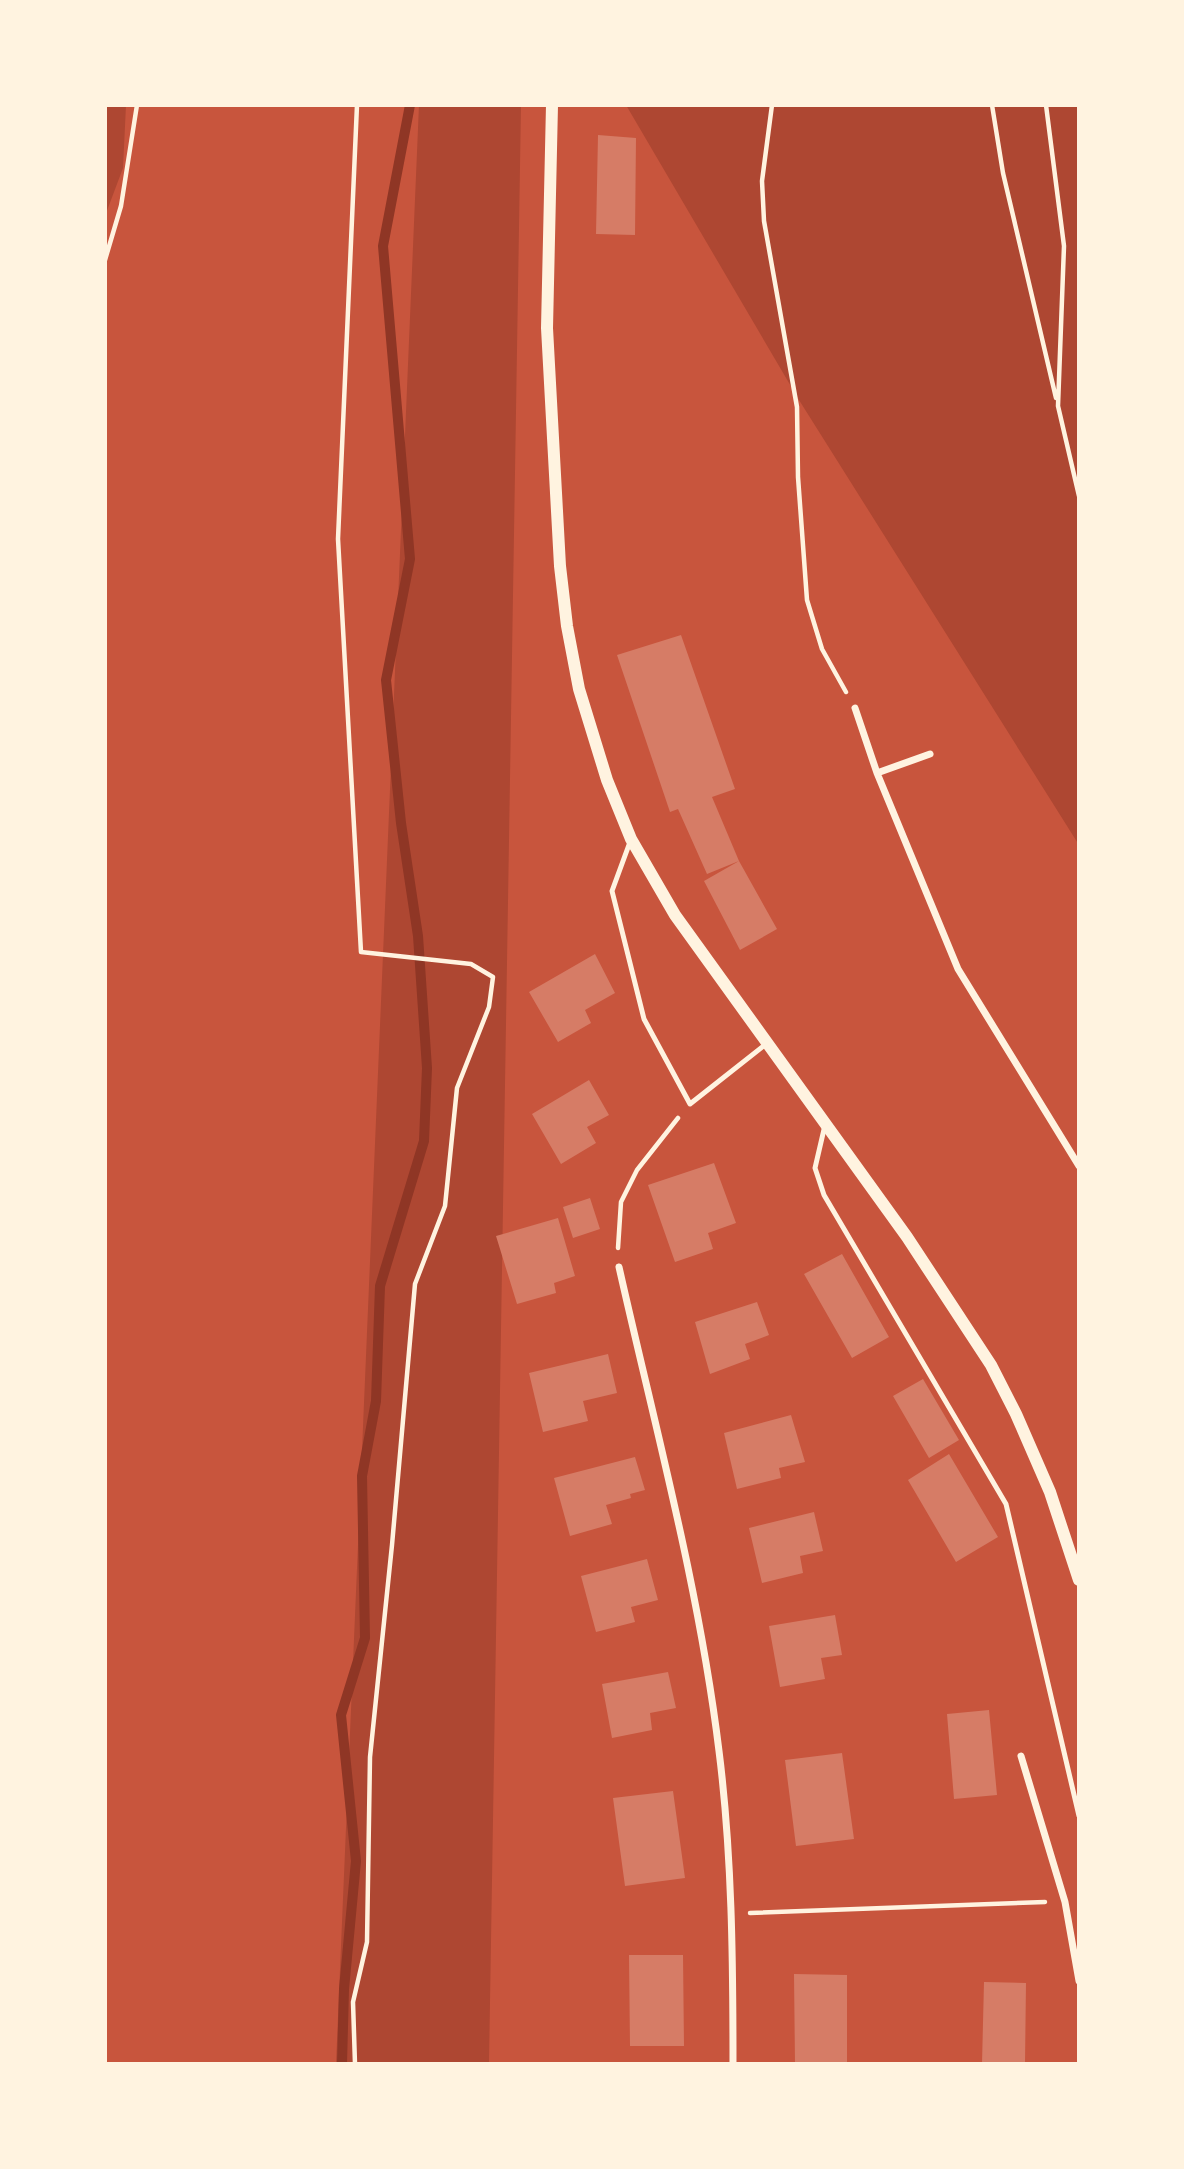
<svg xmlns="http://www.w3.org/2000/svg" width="1184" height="2169" viewBox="0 0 1184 2169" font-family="Karla,sans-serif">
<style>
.green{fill:#ae4732}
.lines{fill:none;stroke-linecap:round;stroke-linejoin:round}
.stream{stroke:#8f3625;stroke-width:10}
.building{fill:#d67c66}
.path{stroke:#fff3e0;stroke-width:4.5}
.service{stroke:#fff3e0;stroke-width:5}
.minor{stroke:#fff3e0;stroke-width:7}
.tertiary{stroke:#fff3e0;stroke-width:12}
</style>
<rect width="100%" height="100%" fill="#c8553d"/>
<!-- green -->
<path class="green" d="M105,105H126L123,168L105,216Z
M419,105H521L489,2064H336Z
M626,105H1079V845L799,400Z"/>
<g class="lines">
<!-- stream -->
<path class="stream" d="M342,2064L344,1989L356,1861L341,1715L365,1638L362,1476L376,1401L380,1286L424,1141L427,1068L418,936L401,823L386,680L410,559L383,246L410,105"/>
</g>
<!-- building -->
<path class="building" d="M598,135L636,138L635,235L596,234Z
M681,635L735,789L712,797L739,861L777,929L740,950L704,881L739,861L707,874L678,809L670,812L617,655Z
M595,954L615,993L585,1010L591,1023L558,1042L529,992Z
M589,1080L609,1115L587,1127L596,1143L561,1164L532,1114Z
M714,1163L736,1223L708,1233L713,1249L675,1262L648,1185Z
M590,1198L600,1229L573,1238L563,1207Z
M558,1218L575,1276L554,1283L556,1293L517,1304L496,1236Z
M842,1254L889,1337L852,1358L804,1274Z
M757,1302L769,1335L745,1344L750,1359L710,1374L695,1322Z
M608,1354L617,1393L583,1401L588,1421L543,1432L529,1373Z
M923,1379L959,1440L929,1458L893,1396Z
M791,1415L805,1462L779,1468L781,1478L737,1489L724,1433Z
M949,1454L998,1537L956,1562L908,1480Z
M635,1457L645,1490L630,1494L631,1498L606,1505L612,1524L570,1536L554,1478Z
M814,1512L823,1551L800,1556L803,1573L762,1583L749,1528Z
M647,1559L658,1600L631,1607L635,1622L596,1632L581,1576Z
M835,1615L842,1655L821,1658L825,1679L780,1687L769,1626Z
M668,1672L676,1708L650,1713L652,1730L612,1738L602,1684Z
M989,1710L997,1795L954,1799L947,1714Z
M842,1753L854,1839L796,1846L785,1760Z
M673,1791L685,1878L625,1886L613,1798Z
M629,1955H683L684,2046H630Z
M794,1974L847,1975V2064H795Z
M984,1982L1026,1983L1025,2064H982Z"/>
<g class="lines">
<!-- path -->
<path class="path" d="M772,105L762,181L764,221L797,407L798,477L807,600L822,649L846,692
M992,105L1003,173L1056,398
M1046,105L1064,246L1058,406L1079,496
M105,260L121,206L137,105
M618,1248L621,1202L637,1170L678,1118
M750,1913L1045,1902
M355,2064L353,2002L367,1942L370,1757L392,1545L415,1284L445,1206L457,1088L489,1007L493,977L471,964L361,952L338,539L357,105"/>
<!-- service -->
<path class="service" d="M630,842L612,891L644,1019L690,1104L766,1044
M825,1125L815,1168L824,1195L1006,1504L1079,1816"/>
<!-- minor -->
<path class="minor" d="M855,708L877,773L958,969L1079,1166
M877,773L930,754
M619,1267C655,1427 699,1587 719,1751C732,1854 733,1960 733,2064
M1021,1756L1065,1902L1079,1981"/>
<!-- tertiary -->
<path class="tertiary" d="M552,105L547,328L560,566L567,626L579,689L607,780L631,839L675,915L907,1237L991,1365L1016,1414L1050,1492L1079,1580"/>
</g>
<!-- border -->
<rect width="1184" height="2169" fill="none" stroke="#fff3e0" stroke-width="214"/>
</svg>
